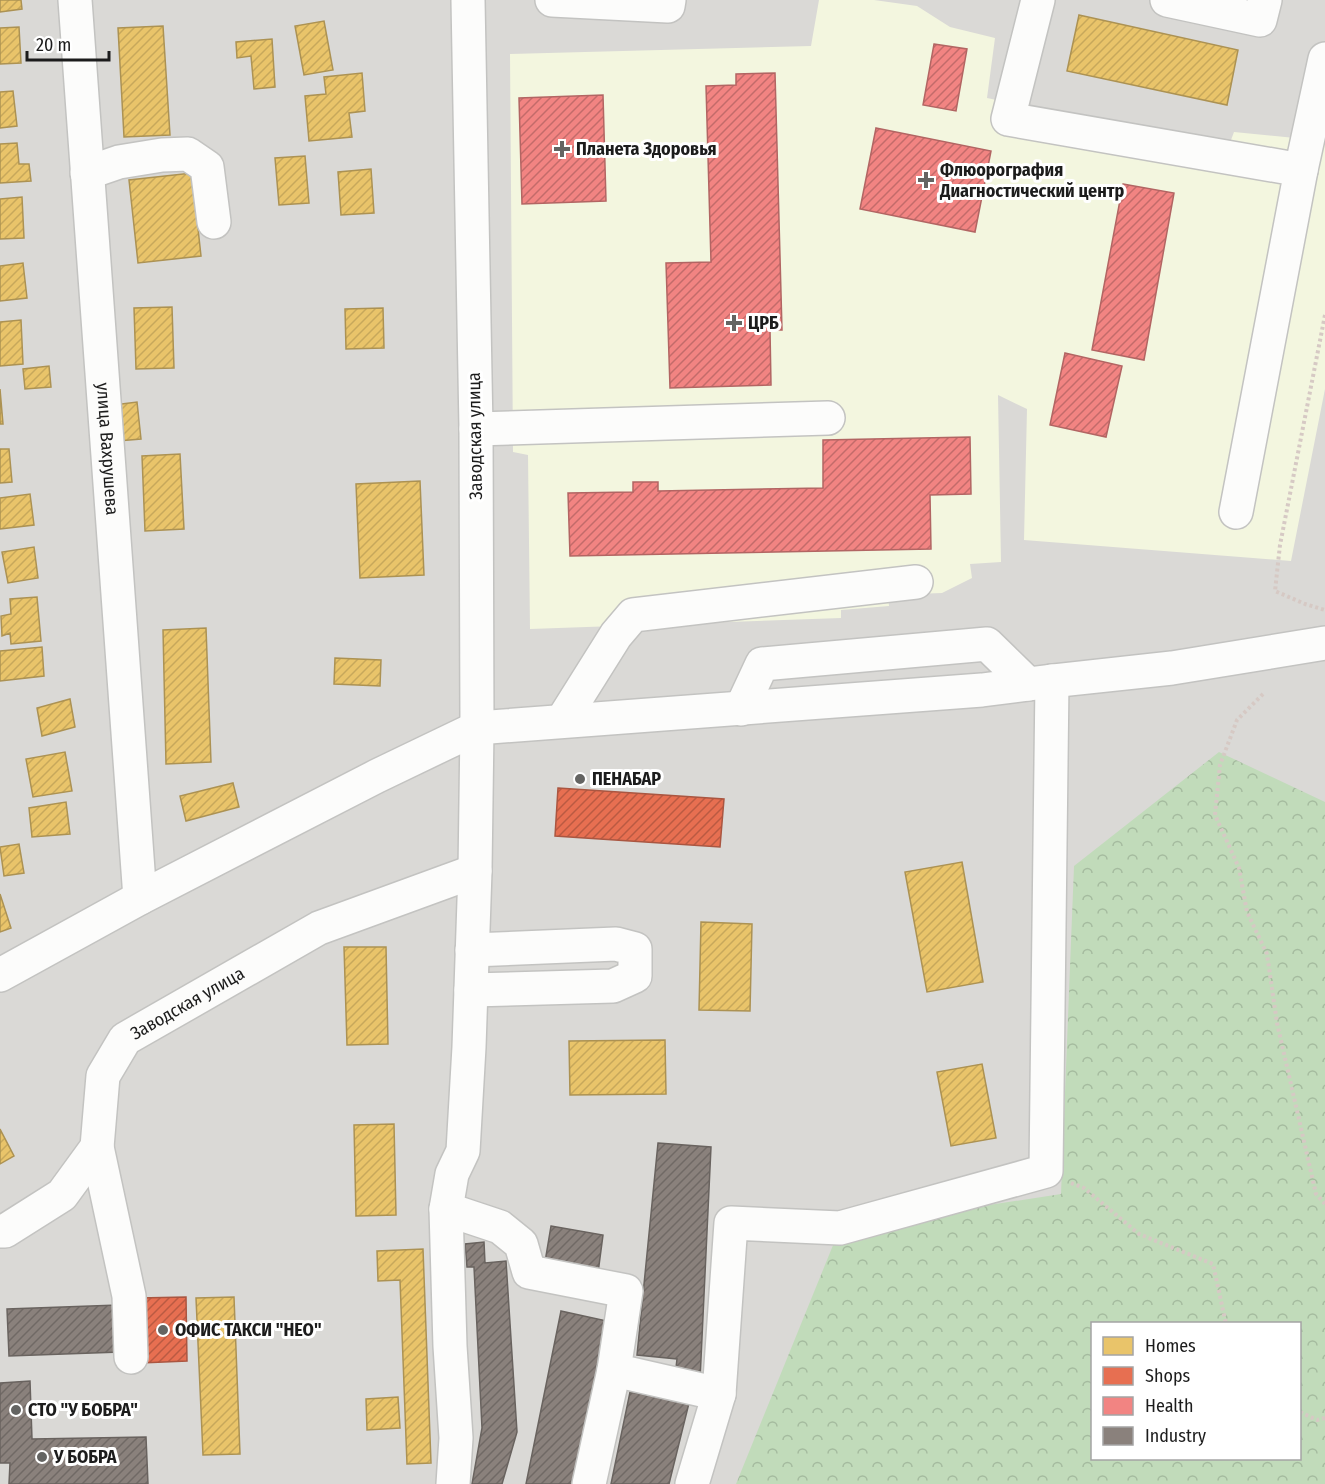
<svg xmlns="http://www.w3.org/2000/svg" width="1325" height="1484" viewBox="0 0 1325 1484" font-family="'Fira Sans Condensed',sans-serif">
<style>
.residential{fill:#dad9d6;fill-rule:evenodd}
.education{fill:#f3f6df}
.forest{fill:url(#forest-crowns);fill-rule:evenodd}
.homes{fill:url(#homes-hatch);stroke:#ac9253;stroke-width:1.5}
.shops{fill:url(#shops-hatch);stroke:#aa5641;stroke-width:1.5}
.health{fill:url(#health-hatch);stroke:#b26563;stroke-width:1.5}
.industry{fill:url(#industry-hatch);stroke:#69635f;stroke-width:1.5}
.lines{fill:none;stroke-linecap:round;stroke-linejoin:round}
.minor-casing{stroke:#c3c3c1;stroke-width:36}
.path{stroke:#d6c9c4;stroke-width:4;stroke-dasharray:3 3;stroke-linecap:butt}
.minor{stroke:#fcfcfb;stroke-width:33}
.poi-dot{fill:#646462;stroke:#fff;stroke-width:2}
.labels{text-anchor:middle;stroke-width:6;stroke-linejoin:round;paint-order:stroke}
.poi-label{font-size:18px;font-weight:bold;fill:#1c1c1c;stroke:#fff;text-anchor:start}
.street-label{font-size:18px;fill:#1c1c1c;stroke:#fff}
</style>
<defs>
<pattern id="forest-crowns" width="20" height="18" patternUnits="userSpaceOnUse" patternTransform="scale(1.5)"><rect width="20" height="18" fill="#c1dbba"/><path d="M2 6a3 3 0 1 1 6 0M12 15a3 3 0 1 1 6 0" fill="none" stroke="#a5bb9f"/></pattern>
<pattern id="homes-hatch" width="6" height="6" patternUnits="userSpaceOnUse" patternTransform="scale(1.5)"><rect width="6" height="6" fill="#e9c46a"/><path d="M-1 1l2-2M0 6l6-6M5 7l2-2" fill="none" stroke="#c7a85b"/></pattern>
<pattern id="shops-hatch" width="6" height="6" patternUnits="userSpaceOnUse" patternTransform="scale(1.5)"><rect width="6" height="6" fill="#e76f51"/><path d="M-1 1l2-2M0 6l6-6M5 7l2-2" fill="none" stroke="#ba5a42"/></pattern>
<pattern id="health-hatch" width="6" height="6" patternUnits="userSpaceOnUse" patternTransform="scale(1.5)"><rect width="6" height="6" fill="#f28482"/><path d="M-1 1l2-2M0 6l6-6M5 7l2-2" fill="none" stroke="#c36b6a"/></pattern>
<pattern id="industry-hatch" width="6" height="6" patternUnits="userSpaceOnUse" patternTransform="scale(1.5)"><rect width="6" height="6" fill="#8a817c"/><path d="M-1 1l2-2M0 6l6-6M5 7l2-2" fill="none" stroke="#706965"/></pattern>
</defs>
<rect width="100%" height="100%" fill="#ebeae5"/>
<!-- residential -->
<path class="residential" d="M0,0H1325V1484H0ZM1092,1324H1300V1458H1092Z"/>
<!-- education -->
<path class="education" d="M819,0H874L917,6L950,27L995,38L987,98L1228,148L1234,132L1325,141V389L1291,561L1024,540L1027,409L998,395L1001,562L970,564L972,578L942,593L888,595L889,606L841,610V618L530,629L528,455L513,452L510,54L811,46Z"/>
<!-- forest -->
<path class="forest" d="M1219,752L1325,802V1484H736L840,1228L1061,1194L1074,866ZM1092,1324H1300V1458H1092Z"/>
<!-- homes -->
<path class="homes" d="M0,0H21L22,9L0,12Z
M1079,15L1238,50L1227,105L1067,71Z
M324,21L333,70L304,75L295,26Z
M163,26L170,135L124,137L118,28Z
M19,27L21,63L0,64V28Z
M272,39L275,87L254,89L251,56L237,58L236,42Z
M362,73L365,111L349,113L352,137L309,141L305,96L326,94L324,77Z
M13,91L17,126L0,128V92Z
M17,143L19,164H29L31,181L0,183V144Z
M305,156L309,203L279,205L275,158Z
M371,169L374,213L341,215L338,172Z
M192,173L201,256L138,263L129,180Z
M22,197L24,238L0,239V199Z
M23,263L27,298L0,301V266Z
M172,307L174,368L136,369L134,308Z
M383,308L384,348L346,349L345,309Z
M21,320L23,364L0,366V322Z
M49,366L51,387L25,389L23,369Z
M0,389L3,424H0Z
M137,402L141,439L118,441L114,405Z
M0,449H9L12,482L0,483Z
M180,454L184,529L145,531L142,456Z
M420,481L424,575L360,578L356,484Z
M30,494L34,525L0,529V498Z
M34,547L38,578L8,583L2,552Z
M37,597L41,641L11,644L10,633L2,636L1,616L11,614L10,599Z
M206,628L211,762L166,764L163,630Z
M42,647L44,676L0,681V651Z
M335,658L381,660L380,686L334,684Z
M70,699L75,727L42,736L37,708Z
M65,752L72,791L33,797L26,759Z
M233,783L239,807L186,821L180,796Z
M66,802L70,834L32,837L29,808Z
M19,844L24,873L4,876L0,847Z
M962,862L983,982L927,992L905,872Z
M0,894L11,928L0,932Z
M701,922L752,924L750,1011L699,1010Z
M344,947H386L388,1044L347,1045Z
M665,1040L666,1094L570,1095L569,1041Z
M982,1064L996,1138L951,1146L937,1072Z
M394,1124L396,1215L356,1216L354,1125Z
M0,1129L14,1156L0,1164Z
M423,1249L431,1463L407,1464L400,1280L378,1281L377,1251Z
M234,1297L240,1454L203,1455L196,1298Z
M398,1397L400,1428L367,1430L366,1399Z"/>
<!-- shops -->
<path class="shops" d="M558,788L724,799L720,847L555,836Z
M186,1297L187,1361L141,1363L139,1298Z"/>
<!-- health -->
<path class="health" d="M934,44L967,49L956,111L923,105Z
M775,73L782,330H770L771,385L670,388L666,263L711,262L706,86L736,85V74Z
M603,95L606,201L522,204L519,98Z
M876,128L991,151L975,232L860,209Z
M1123,184L1174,193L1144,360L1092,350Z
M1065,353L1122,366L1106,437L1050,425Z
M970,437L971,494L930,495L931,549L570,556L568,493L633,492V482H658V491L823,488V440Z"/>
<!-- industry -->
<path class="industry" d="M658,1143L711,1147L700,1380L675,1376L677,1359L637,1355Z
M551,1226L603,1235L598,1273L545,1262Z
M484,1242L485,1263L506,1261L517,1432L502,1484H472L482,1428L474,1267H467L465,1244Z
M118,1305L120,1352L9,1356L7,1309Z
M561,1311L616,1323L581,1484H526Z
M30,1381L32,1439L146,1437L148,1484H9L10,1463H0V1383Z
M630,1392L689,1403L669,1484H611Z"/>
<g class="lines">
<defs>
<g id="minor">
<path id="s1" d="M75,0L140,898"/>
<path d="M552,0L668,6L669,0"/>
<path d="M1038,0L1008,119L1301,170L1236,512"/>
<path d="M1167,0L1260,20L1265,0"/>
<path d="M1301,170L1325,59"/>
<path d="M87,173L119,162L162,155L188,154L207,167L214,222"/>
<path d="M476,429L828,418"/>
<path d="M741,709L762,664L987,644L1028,684"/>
<path d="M562,721L616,635L633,615L916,582"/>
<path d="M0,975L140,898L377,776L477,728L982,690L1052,681L1172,668L1325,643"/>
<path d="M471,990L613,986L635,976V949L616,944L472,950"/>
<path d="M97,1147L129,1296L131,1357"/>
<path d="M446,1209L500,1227L521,1244L529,1272L626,1291L614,1370L719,1394"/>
<path id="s2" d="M0,1231H5L62,1195L97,1147L103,1076L125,1039L319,928L475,871"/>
<path d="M453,1484L456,1438L450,1346L446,1209L452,1174L463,1151L469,1047L475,871L477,728L476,429L468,0"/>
<path d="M589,1484L614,1370"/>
<path d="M692,1484L719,1394L731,1223L840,1228L1046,1171L1052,681"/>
</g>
</defs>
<!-- minor casing -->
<use href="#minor" class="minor-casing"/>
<!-- path -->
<path class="path" d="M1325,315L1280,545L1275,591L1305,604L1325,610
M1263,694L1237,720L1220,765L1215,815L1239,868L1247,912L1267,954L1277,1023L1316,1194L1325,1204
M1071,1183L1084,1188L1139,1234L1213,1264L1226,1324
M1300,1412L1317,1420L1325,1418"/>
<!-- minor -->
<use href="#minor" class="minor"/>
</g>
<!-- markers -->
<g class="poi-dot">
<path d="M559 140h6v6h6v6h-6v6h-6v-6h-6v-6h6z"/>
<path d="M923 171h6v6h6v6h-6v6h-6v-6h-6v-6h6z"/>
<path d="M731 314h6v6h6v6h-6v6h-6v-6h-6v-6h6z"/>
<circle cx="580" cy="779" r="6"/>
<circle cx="163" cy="1330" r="6"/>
<circle cx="16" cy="1410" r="6"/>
<circle cx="42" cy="1457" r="6"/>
</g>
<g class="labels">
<!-- poi labels -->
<g class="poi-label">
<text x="576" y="155">Планета Здоровья</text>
<text x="940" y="176">Флюорография<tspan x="940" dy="21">Диагностический центр</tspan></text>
<text x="748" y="329">ЦРБ</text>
<text x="592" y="785">ПЕНАБАР</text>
<text x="175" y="1336">ОФИС ТАКСИ "НЕО"</text>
<text x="28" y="1416">СТО "У БОБРА"</text>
<text x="54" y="1463">У БОБРА</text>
</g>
<!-- street labels -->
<g class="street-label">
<text transform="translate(475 436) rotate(-91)" y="6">Заводская улица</text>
<text dy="6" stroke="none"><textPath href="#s1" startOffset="450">улица Вахрушева</textPath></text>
<text dy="6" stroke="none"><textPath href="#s2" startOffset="318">Заводская улица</textPath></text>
</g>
</g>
<!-- legend -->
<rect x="1091" y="1322" width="210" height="138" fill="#ffffff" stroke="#a4a4a4" stroke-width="1.5"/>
<rect x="1103" y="1337" width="30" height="18" fill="#e9c46a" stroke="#a4a4a4" stroke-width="1.5"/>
<text x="1145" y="1352" font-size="18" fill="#1c1c1c">Homes</text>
<rect x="1103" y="1367" width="30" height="18" fill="#e76f51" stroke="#a4a4a4" stroke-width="1.5"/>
<text x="1145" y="1382" font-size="18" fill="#1c1c1c">Shops</text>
<rect x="1103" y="1397" width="30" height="18" fill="#f28482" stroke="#a4a4a4" stroke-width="1.5"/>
<text x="1145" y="1412" font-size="18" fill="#1c1c1c">Health</text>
<rect x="1103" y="1427" width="30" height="18" fill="#8a817c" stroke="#a4a4a4" stroke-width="1.5"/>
<text x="1145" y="1442" font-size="18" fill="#1c1c1c">Industry</text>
<!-- scale -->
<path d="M27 51v9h82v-9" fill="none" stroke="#1c1c1c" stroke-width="3"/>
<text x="36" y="51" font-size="18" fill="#1c1c1c" stroke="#ffffff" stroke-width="4.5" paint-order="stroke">20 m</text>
</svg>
